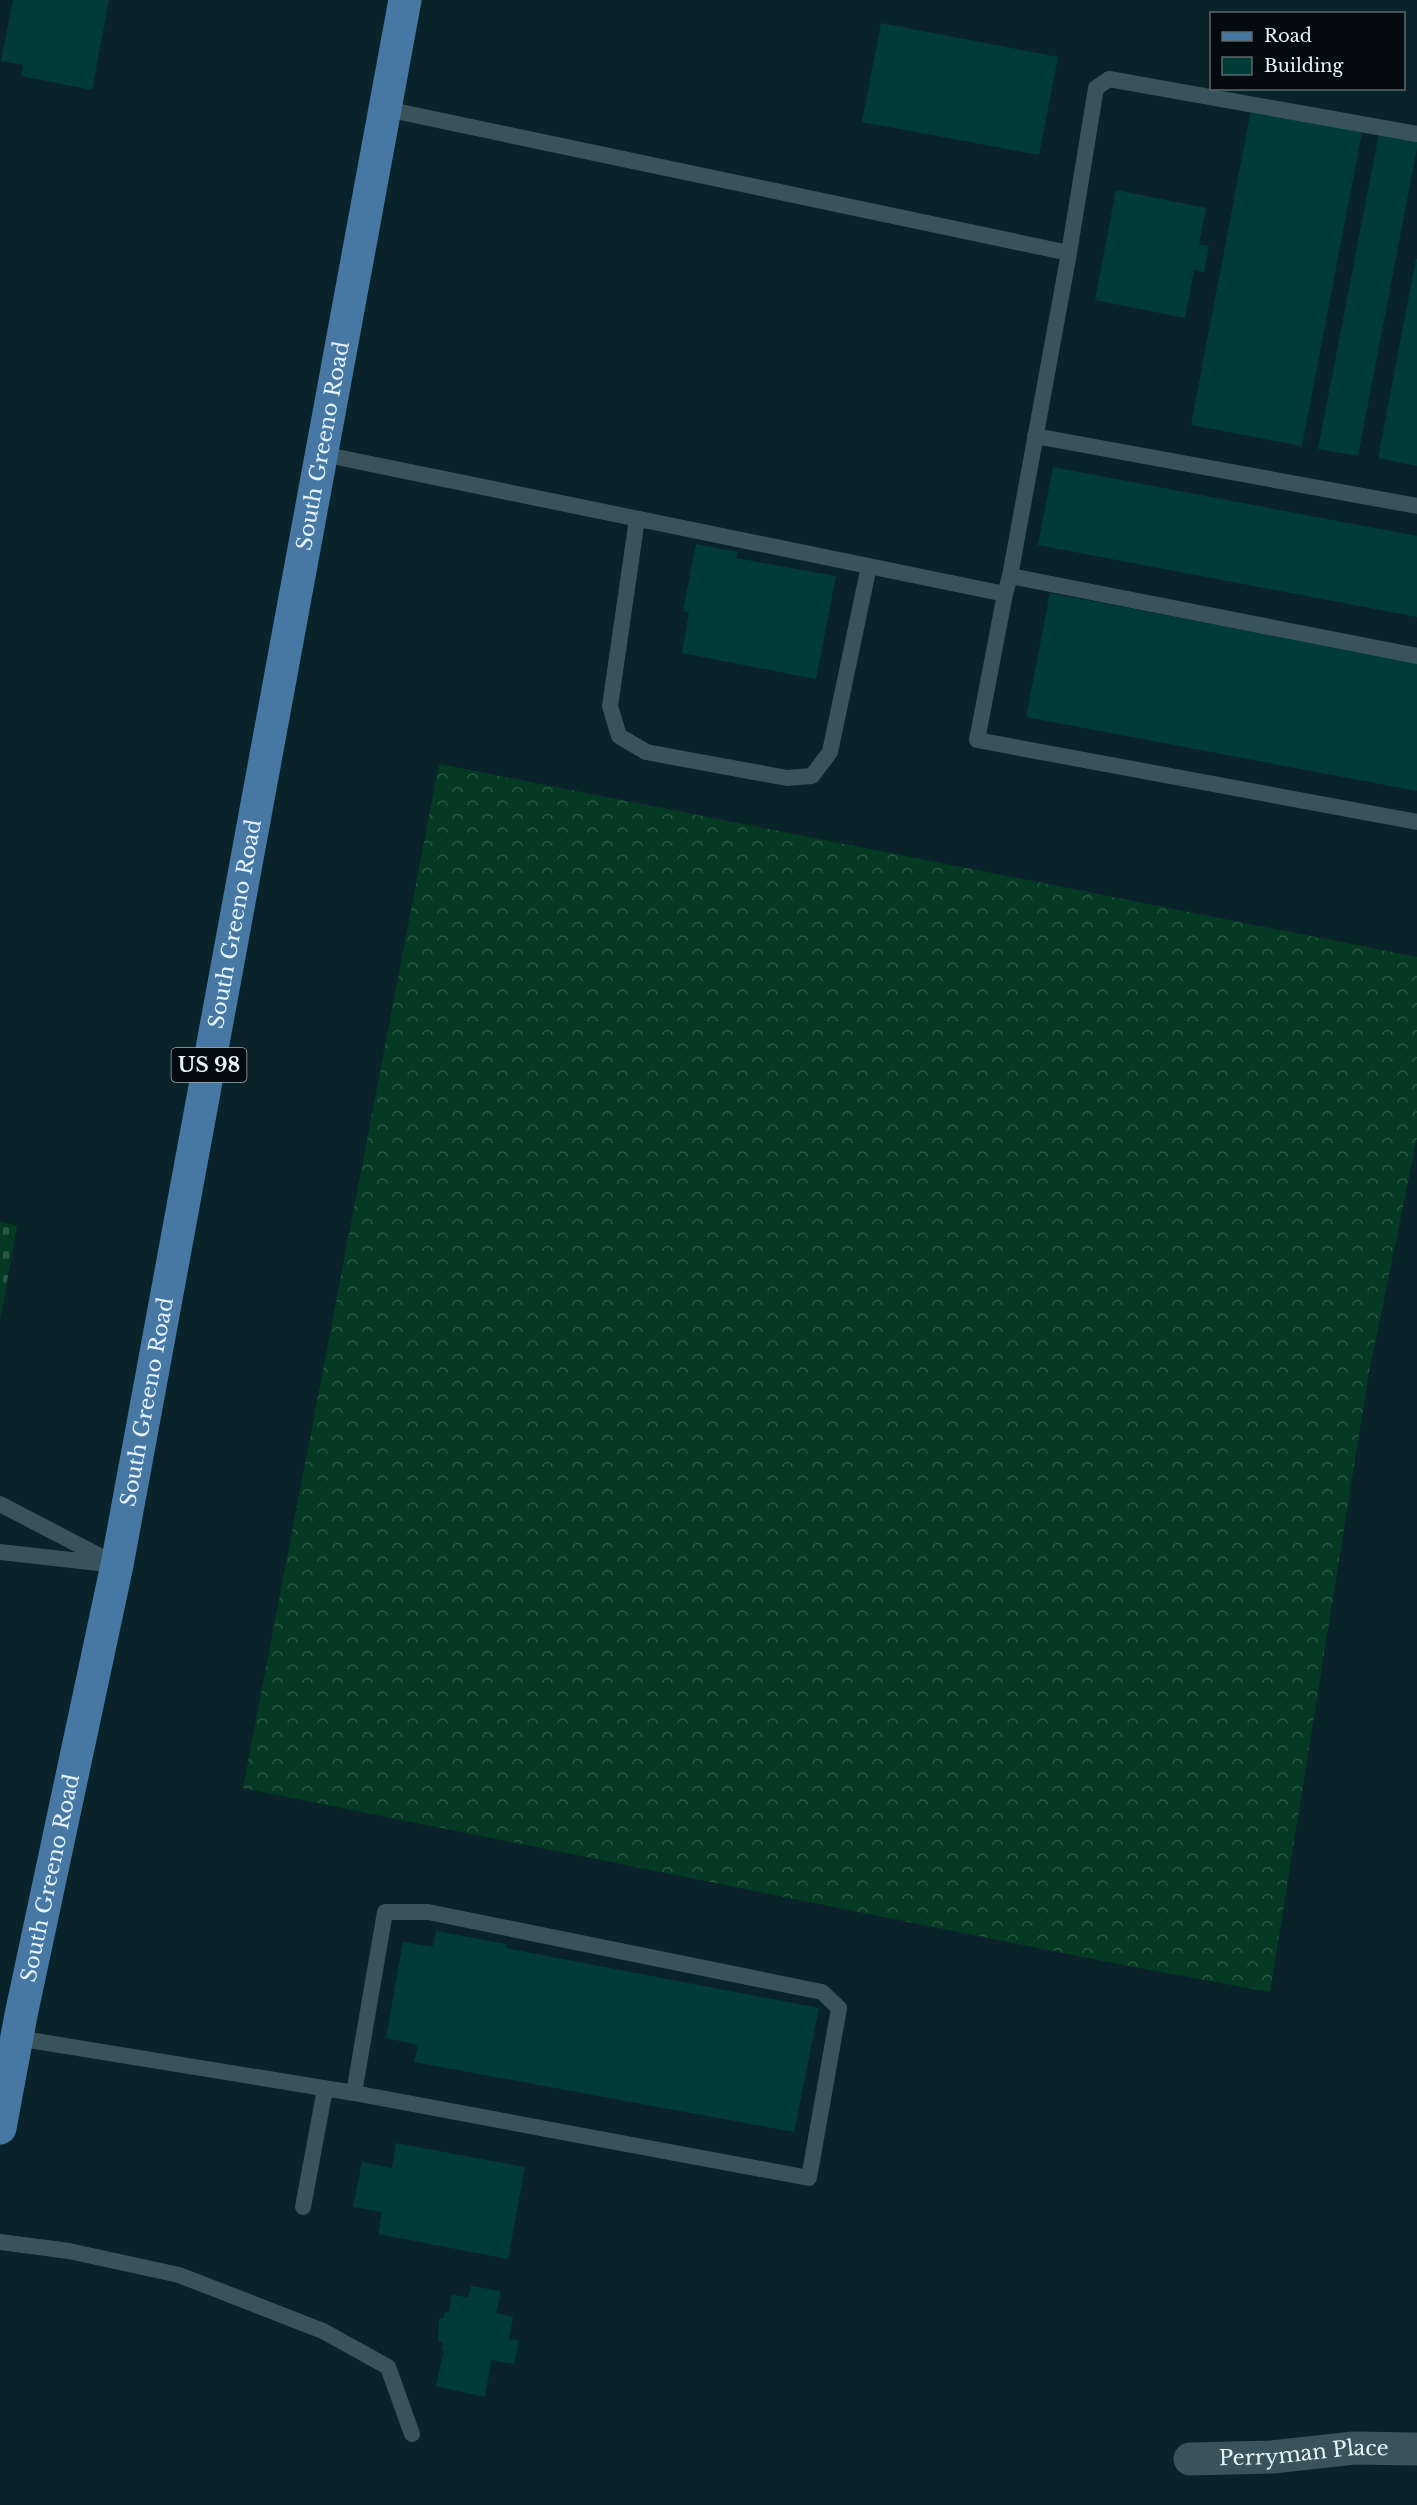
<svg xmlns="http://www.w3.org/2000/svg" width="1417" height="2505" viewBox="0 0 1417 2505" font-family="'Libre Baskerville',serif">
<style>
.forest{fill:url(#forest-crowns)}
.cemetery{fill:url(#cemetery-stones)}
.building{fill:#003b38}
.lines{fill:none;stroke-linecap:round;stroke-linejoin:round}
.service{stroke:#39525b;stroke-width:16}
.minor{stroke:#39525b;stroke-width:33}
.primary{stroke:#4678a3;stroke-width:33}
.labels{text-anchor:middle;stroke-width:6;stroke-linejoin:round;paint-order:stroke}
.shield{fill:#030b0e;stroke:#a2aeb2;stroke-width:1.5}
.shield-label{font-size:20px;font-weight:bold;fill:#e6f4f9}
.street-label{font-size:21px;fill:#e6f4f9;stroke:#030b0e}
</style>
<defs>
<pattern id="forest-crowns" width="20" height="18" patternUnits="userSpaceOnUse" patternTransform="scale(1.5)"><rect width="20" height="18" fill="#043a23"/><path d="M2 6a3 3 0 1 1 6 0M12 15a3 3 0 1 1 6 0" fill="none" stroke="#295744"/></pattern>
<pattern id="cemetery-stones" width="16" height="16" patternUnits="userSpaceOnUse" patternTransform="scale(1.5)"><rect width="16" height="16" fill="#043a23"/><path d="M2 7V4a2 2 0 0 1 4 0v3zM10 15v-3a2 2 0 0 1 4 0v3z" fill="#295744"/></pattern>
</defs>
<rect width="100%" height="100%" fill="#0a232a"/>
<!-- forest -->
<path class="forest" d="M439,764L1417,957V1138L1369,1372L1270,1992L1113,1963L243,1788Z"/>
<!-- cemetery -->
<path class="cemetery" d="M0,1222L17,1226L0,1320Z"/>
<!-- building -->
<path class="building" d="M13,0H109L92,90L21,76L23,65L1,61Z
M881,23L1058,57L1039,155L862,122Z
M1251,110L1362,132L1302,446L1191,425Z
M1379,133L1417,140V148L1358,456L1318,449Z
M1116,190L1206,208L1199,244L1209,246L1204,272L1194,270L1185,318L1095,300Z
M1416,259H1417V466L1378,458Z
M1053,467L1417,536V617L1038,545Z
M696,544L738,552L736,558L836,576L816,679L682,653L689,612L683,611Z
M1050,593L1417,663V791L1026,717Z
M436,1931L506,1944V1948L819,2008L794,2132L414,2062L418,2045L386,2038L403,1942L433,1947Z
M396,2143L525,2167L508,2259L378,2234L382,2212L353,2207L362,2162L392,2168Z
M471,2286L501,2291L496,2313L513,2317L509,2339L519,2341L514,2364L491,2360L485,2397L436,2386L444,2350H442L443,2343L438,2341L439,2319L444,2317L445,2312L449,2313L452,2294L468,2298Z"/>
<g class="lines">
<!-- service -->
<path class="service" d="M1069,253L1096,88L1109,79L1417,134
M1035,436L1417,506
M322,454L1005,594L1010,576L1069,253L386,109
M637,519L610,706L619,736L646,752L787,778L812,776L830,752L869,566
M1010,576L1417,656
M1005,594L977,740L1417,822
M0,1504L117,1565
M0,1552L107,1564
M17,2038L354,2093L809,2178L839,2008L822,1992L428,1912H385L354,2093
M303,2207L325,2089
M0,2242L69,2251L179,2275L323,2331L388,2367L412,2434"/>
<!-- minor -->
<path class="minor" id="s1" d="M1190,2459L1272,2457L1354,2448L1417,2449"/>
<!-- primary -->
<path class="primary" id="s2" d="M0,2128L21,2015L117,1565L405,0"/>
</g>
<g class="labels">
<!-- shield labels -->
<rect class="shield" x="171.5" y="1048" width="75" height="34" rx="4.5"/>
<g class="shield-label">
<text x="209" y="1072">US 98</text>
</g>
<!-- street labels -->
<g class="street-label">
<text dy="7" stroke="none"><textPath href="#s2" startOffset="1713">South Greeno Road</textPath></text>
<text dy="7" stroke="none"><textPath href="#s2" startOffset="1227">South Greeno Road</textPath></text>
<text dy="7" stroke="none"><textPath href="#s2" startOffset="741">South Greeno Road</textPath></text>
<text dy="7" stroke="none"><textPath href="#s2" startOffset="255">South Greeno Road</textPath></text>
<text dy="7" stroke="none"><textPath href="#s1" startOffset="114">Perryman Place</textPath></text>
</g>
</g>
<!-- legend -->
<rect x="1210" y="12" width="195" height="78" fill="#030b0e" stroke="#5e686c" stroke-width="1.5"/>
<rect x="1222" y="32" width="30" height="9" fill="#4678a3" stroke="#5e686c" stroke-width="1.5"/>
<text x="1264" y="42" font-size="18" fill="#e6f4f9">Road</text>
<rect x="1222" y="57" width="30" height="18" fill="#003b38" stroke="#5e686c" stroke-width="1.5"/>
<text x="1264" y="72" font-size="18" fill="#e6f4f9">Building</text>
</svg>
